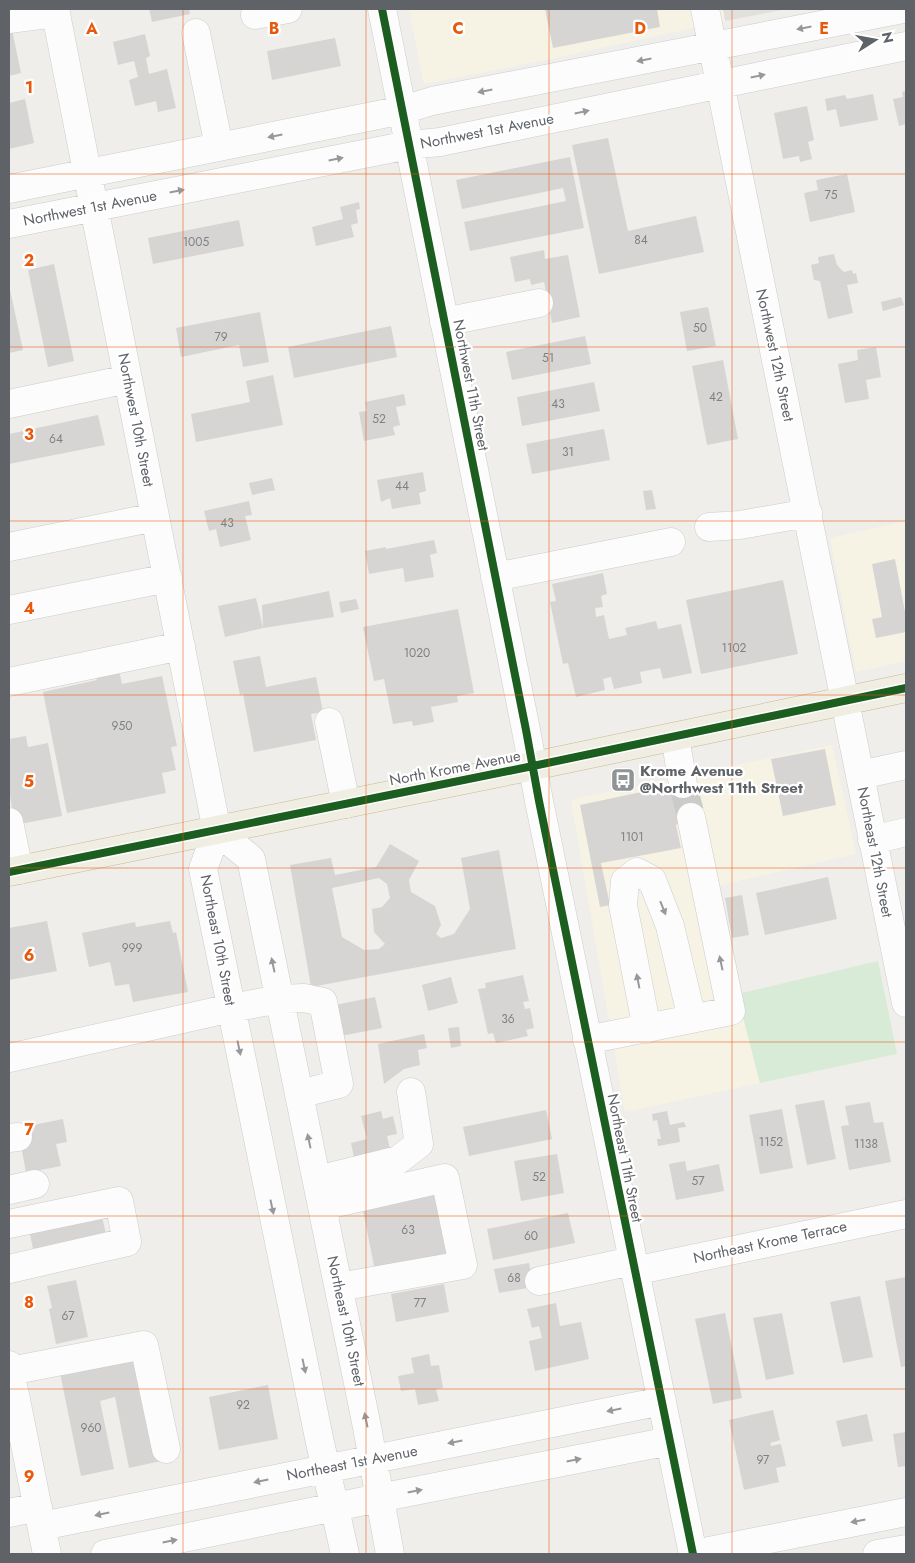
<svg xmlns="http://www.w3.org/2000/svg" width="915" height="1563" viewBox="0 0 915 1563" font-family="Jost,sans-serif">
<style>
.commercial{fill:#f7f3e4}
.education{fill:#e2e0da}
.green{fill:#d8ebd6}
.building{fill:#d6d5d3;fill-rule:evenodd}
.lines{fill:none;stroke-linecap:round;stroke-linejoin:round}
.minor-tunnel{stroke:#cbcbca;stroke-width:28;stroke-dasharray:28 14;stroke-linecap:butt}
.minor-casing{stroke:#cbcccc;stroke-width:29}
.highway-casing{stroke:#c8b996;stroke-width:29}
.minor{stroke:#fdfcfc;stroke-width:28}
.highway{stroke:#f0ede3;stroke-width:28}
.cycleway-casing{stroke:#fff;stroke-width:11}
.cycleway{stroke:#1b5e20;stroke-width:8}
.oneway{fill:#96999c}
.grid{fill:none;stroke:#e8590c;stroke-width:1;stroke-opacity:0.55}
.labels{text-anchor:middle;stroke-width:4.5;stroke-linejoin:round;paint-order:stroke}
.number-label{font-size:12px;fill:#7e8184}
.street-label{font-size:15px;fill:#5f6368;stroke:#fff}
.poi-label{font-size:15px;font-weight:bold;fill:#5f6368;stroke:#fff;text-anchor:start}
.grid-label{font-size:16px;text-anchor:middle;font-weight:bold;fill:#e8590c;stroke:#fff;stroke-width:4.5;stroke-linejoin:round;paint-order:stroke}
</style>
<rect width="100%" height="100%" fill="#efeeea"/>
<!-- commercial -->
<path class="commercial" d="M409,9H723L725,21L550,59L424,84Z
M906,521V661L856,672L830,538Z
M832,745L856,854L716,886L737,994L760,1083L625,1112L571,800Z"/>
<!-- education -->
<path class="education" d="M723,9H787L725,21Z"/>
<!-- green -->
<path class="green" d="M878,961L897,1054L760,1083L737,994Z"/>
<!-- building -->
<path class="building" d="M149,9H189L190,14L152,22Z
M545,9H657L660,27L553,48Z
M12,30L21,73L9,76V31Z
M145,34L150,56L146,58L149,74L167,69L176,108L158,112L156,101L135,106L129,80L138,77L134,61L118,65L113,42Z
M335,38L341,66L272,80L267,51Z
M906,91V124L899,126L893,99L903,97L902,92Z
M873,94L878,120L840,127L836,109L827,111L825,99L845,95L847,99Z
M25,99L34,143L9,149V103Z
M807,106L814,140L808,142L812,159L800,162L799,156L783,159L774,113Z
M608,138L628,231L696,216L704,252L599,274L572,145Z
M570,157L584,228L470,251L464,222L566,201L563,188L462,209L456,180Z
M847,174L855,212L810,222L804,193L818,190L816,180Z
M359,202L360,209L356,210L358,223L351,225L354,237L316,246L312,227L343,219L340,207Z
M239,220L244,246L153,264L148,238Z
M544,250L545,259L568,255L580,317L552,323L544,282L531,285L530,279L515,282L510,257Z
M834,254L837,265L844,272L852,270L853,274L856,273L858,283L847,285L853,313L828,319L820,281L814,280L811,265L819,263L818,257Z
M54,264L74,361L48,367L28,270Z
M9,285L23,350L9,353Z
M901,297L904,305L883,311L881,302Z
M708,307L716,346L687,351L680,312Z
M260,312L269,362L243,367L239,345L181,357L176,328Z
M391,326L397,357L294,378L288,347Z
M585,336L591,364L512,380L506,352Z
M876,347L881,377L866,380L869,399L845,403L838,364L858,360L857,350Z
M723,360L738,439L707,445L692,366Z
M273,375L283,425L196,442L191,414L250,402L246,381Z
M594,382L600,411L522,426L517,397Z
M404,394L406,405L396,407L400,425L393,427L395,435L364,441L359,412L367,411L365,402Z
M98,415L105,445L9,464V434Z
M604,429L610,460L532,474L526,444Z
M423,472L426,491L419,493L421,504L392,509L390,498L381,502L377,480Z
M272,478L275,490L252,495L249,483Z
M652,490L656,509L646,510L643,491Z
M249,501L252,515L245,516L251,540L220,547L216,529L209,531L204,511Z
M434,540L437,553L430,555L434,577L405,582L403,568L369,574L365,551L386,547V549Z
M895,559L906,617V632L876,638L872,619L882,617L872,564Z
M603,573L607,594L601,596L603,607L595,608L596,617L604,615L609,639L627,635L625,628L656,621L658,629L681,624L692,673L663,679L660,668L640,672L642,683L614,689L611,677L603,679L605,690L576,697L568,663L563,664L550,602L556,601L552,584Z
M783,580L798,654L701,674L686,600Z
M329,591L334,617L263,628L225,637L218,606L256,598L263,628L262,605Z
M356,599L359,609L341,613L339,602Z
M458,609L474,693L457,696L458,702L431,707L434,722L413,726L412,721L393,724L384,679L374,681L363,627Z
M260,656L266,687L316,677L323,712L311,714L316,740L254,752L243,694L240,695L233,661Z
M119,670L122,684L162,676L177,746L171,747L176,770L162,773L166,793L67,813L43,692L97,680L95,675Z
M26,736L28,747L48,743L62,816L15,825L9,791V739Z
M825,749L836,805L783,816L771,759Z
M693,781L700,812L676,825L681,848L601,863L610,905L600,907L580,805Z
M390,844L419,861L409,880L411,892L435,906L441,925L436,934L441,938L454,934L470,909L461,858L499,850L516,949L311,987L290,865L331,858L335,875L376,867ZM379,878L387,884L390,898L382,907L372,909L374,932L385,944L379,949L364,950L342,937L332,888Z
M828,877L837,919L765,935L756,893Z
M742,895L749,935L732,938L725,898Z
M47,921L57,971L9,980V928Z
M170,921L173,933L176,932L188,992L133,1002L129,984L115,986L110,962L89,967L82,933L135,922L136,927Z
M523,975L529,1001L523,1002L525,1009L530,1008L534,1028L526,1030L528,1036L496,1043L493,1033L488,1034L478,989L486,988L485,983Z
M451,977L458,1003L428,1011L422,985Z
M375,997L382,1028L341,1036L335,1005Z
M459,1027L461,1046L451,1048L448,1028Z
M424,1034L427,1048L418,1050L420,1065L404,1069L384,1084L378,1044Z
M824,1100L836,1159L807,1165L795,1105Z
M870,1102L874,1123L883,1122L891,1162L849,1170L841,1126L849,1125L845,1106Z
M782,1109L793,1168L760,1174L749,1115Z
M546,1110L552,1139L469,1156L463,1127Z
M381,1111L383,1119L393,1116L397,1134L387,1136L391,1154L355,1162L351,1143L367,1139L361,1116Z
M667,1111L670,1125L684,1122L686,1127L678,1128L680,1142L658,1146L657,1139H661L657,1120L653,1121L652,1114Z
M63,1119L67,1142L56,1144L61,1166L26,1173L18,1128Z
M557,1154L564,1193L521,1201L514,1161Z
M685,1161L687,1171L719,1164L724,1191L676,1200L669,1164Z
M440,1184L455,1260L376,1276L361,1200Z
M100,1209L108,1242L35,1258L28,1225Z
M568,1213L575,1243L493,1260L487,1229Z
M529,1263L533,1287L499,1293L494,1269Z
M906,1277V1366L901,1367L885,1281Z
M76,1280L88,1337L56,1344L49,1309L52,1308L47,1286Z
M444,1284L449,1312L396,1322L391,1294Z
M860,1296L873,1357L843,1363L830,1302Z
M556,1303L560,1326L581,1322L589,1359L535,1371L529,1341L542,1338L539,1326L532,1328L527,1309Z
M725,1313L742,1398L713,1404L695,1319Z
M782,1313L794,1374L766,1380L753,1318Z
M429,1354L431,1366L439,1365L443,1388L436,1389L439,1401L418,1405L415,1389L401,1391L398,1376L414,1373L411,1358Z
M140,1357L161,1461L129,1468L115,1397L100,1401L114,1469L81,1476L60,1373Z
M268,1385L278,1439L219,1450L209,1397Z
M773,1410L780,1440L770,1443L771,1446L781,1444L786,1466L776,1468L779,1482L744,1490L729,1420Z
M867,1414L873,1441L842,1447L836,1421Z
M906,1432V1466L898,1467L893,1434Z"/>
<g class="lines">
<!-- minor-tunnel -->
<path class="minor-tunnel" d="M683,784L691,817"/>
<defs>
<path id="minor" d="M55,9L217,831
M382,9L526,730L539,801L693,1554
M705,9L906,1003
M255,15L288,9
M9,19L56,13
M196,33L219,147
M9,189L403,110L432,101L903,9
M9,224L409,145L440,142L906,46
M444,322L539,303
M9,404L128,379
M709,527L740,525L808,513
M9,547L155,517
M495,577L671,542
M9,610L168,578
M9,682L181,646
M329,722L346,804
M675,737L683,784
M860,775L906,765
M9,822L19,870
M217,831L251,859L367,1427L390,1554
M217,831L203,869L319,1438L345,1554
M872,840L906,832
M647,1029L623,905L625,881L637,872L652,880L670,926L692,1019
M587,1040L731,1011L691,817
M9,1058L231,1008L280,999L304,998L323,1002L339,1084L299,1094
M9,1138L18,1137
M317,1180L398,1160L419,1144L411,1092
M9,1190L35,1184
M322,1206L445,1178L463,1265L339,1287
M9,1224L119,1201L127,1242L9,1269
M634,1271L906,1214
M539,1281L632,1261
M9,1365L47,1554
M10,1371L144,1345L166,1449
M9,1513L38,1507
M42,1526L662,1401
M105,1554L379,1498L670,1441
M694,1554L906,1512
M877,1554L906,1549"/>
<path id="highway" d="M9,872L533,766L906,688"/>
</defs>
<!-- minor casing -->
<use href="#minor" class="minor-casing"/>
<!-- highway casing -->
<use href="#highway" class="highway-casing"/>
<!-- minor -->
<use href="#minor" class="minor"/>
<!-- highway -->
<use href="#highway" class="highway"/>
<defs>
<path id="cycleway" d="M382,9L526,730L539,801L693,1554
M9,872L533,766L906,688"/>
</defs>
<!-- cycleway casing -->
<use href="#cycleway" class="cycleway-casing"/>
<!-- cycleway -->
<use href="#cycleway" class="cycleway"/>
</g>
<!-- one-way arrows -->
<defs><path id="oneway-solid" d="M-6-.8H1V-3.2L6.5 0L1 3.2V.8H-6Z" transform="scale(1.25)"/></defs>
<g class="oneway">
<use href="#oneway-solid" transform="translate(804 28) rotate(169)"/>
<use href="#oneway-solid" transform="translate(644 60) rotate(169)"/>
<use href="#oneway-solid" transform="translate(758 76) rotate(-12)"/>
<use href="#oneway-solid" transform="translate(485 91) rotate(169)"/>
<use href="#oneway-solid" transform="translate(582 112) rotate(-12)"/>
<use href="#oneway-solid" transform="translate(275 136) rotate(169)"/>
<use href="#oneway-solid" transform="translate(336 159) rotate(-11)"/>
<use href="#oneway-solid" transform="translate(177 191) rotate(-11)"/>
<use href="#oneway-solid" transform="translate(663 908) rotate(68)"/>
<use href="#oneway-solid" transform="translate(721 963) rotate(-102)"/>
<use href="#oneway-solid" transform="translate(273 965) rotate(-102)"/>
<use href="#oneway-solid" transform="translate(638 981) rotate(-101)"/>
<use href="#oneway-solid" transform="translate(239 1048) rotate(78)"/>
<use href="#oneway-solid" transform="translate(309 1141) rotate(-102)"/>
<use href="#oneway-solid" transform="translate(272 1207) rotate(78)"/>
<use href="#oneway-solid" transform="translate(304 1366) rotate(78)"/>
<use href="#oneway-solid" transform="translate(614 1410) rotate(169)"/>
<use href="#oneway-solid" transform="translate(366 1420) rotate(-102)"/>
<use href="#oneway-solid" transform="translate(455 1442) rotate(169)"/>
<use href="#oneway-solid" transform="translate(574 1460) rotate(-11)"/>
<use href="#oneway-solid" transform="translate(261 1481) rotate(168)"/>
<use href="#oneway-solid" transform="translate(415 1491) rotate(-11)"/>
<use href="#oneway-solid" transform="translate(102 1514) rotate(168)"/>
<use href="#oneway-solid" transform="translate(858 1521) rotate(169)"/>
<use href="#oneway-solid" transform="translate(170 1541) rotate(-11)"/>
</g>
<!-- grid -->
<path class="grid" d="M183,9V1554M366,9V1554M549,9V1554M732,9V1554M9,174H906M9,347H906M9,521H906M9,695H906M9,868H906M9,1042H906M9,1216H906M9,1389H906"/>
<!-- icons -->
<defs>
<symbol id="bus-square" viewBox="-11 -11 22 22"><rect x="-9" y="-9" width="18" height="18" rx="4" fill="#919496" stroke="#fff"/><path d="M-5-6H5V4H4V6H2V4H-2V6H-4V4H-5ZM-3.5-4V0h7V-4ZM-3.5 1.2v1.5H-2V1.2ZM2 1.2v1.5H3.5V1.2Z" fill="#fff"/></symbol>
</defs>
<g fill-rule="evenodd">
<use href="#bus-square" x="609" y="766" width="28" height="28"/>
</g>
<g class="labels">
<!-- number labels -->
<g class="number-label">
<text x="831" y="199">75</text>
<text x="641" y="244">84</text>
<text x="196" y="246">1005</text>
<text x="700" y="332">50</text>
<text x="221" y="341">79</text>
<text x="548" y="362">51</text>
<text x="716" y="401">42</text>
<text x="558" y="408">43</text>
<text x="379" y="423">52</text>
<text x="56" y="443">64</text>
<text x="568" y="456">31</text>
<text x="402" y="490">44</text>
<text x="227" y="527">43</text>
<text x="734" y="652">1102</text>
<text x="417" y="657">1020</text>
<text x="122" y="730">950</text>
<text x="632" y="841">1101</text>
<text x="132" y="952">999</text>
<text x="508" y="1023">36</text>
<text x="771" y="1146">1152</text>
<text x="866" y="1148">1138</text>
<text x="539" y="1181">52</text>
<text x="698" y="1185">57</text>
<text x="408" y="1234">63</text>
<text x="531" y="1240">60</text>
<text x="514" y="1282">68</text>
<text x="420" y="1307">77</text>
<text x="68" y="1320">67</text>
<text x="243" y="1409">92</text>
<text x="91" y="1432">960</text>
<text x="763" y="1464">97</text>
</g>
<!-- street labels -->
<g class="street-label">
<text transform="translate(487 131) rotate(-11)" y="5">Northwest 1st Avenue</text>
<text transform="translate(90 208) rotate(-11)" y="5">Northwest 1st Avenue</text>
<text transform="translate(775 355) rotate(78)" y="5">Northwest 12th Street</text>
<text transform="translate(471 385) rotate(79)" y="5">Northwest 11th Street</text>
<text transform="translate(136 420) rotate(79)" y="5">Northwest 10th Street</text>
<text transform="translate(455 768) rotate(-11)" y="5">North Krome Avenue</text>
<text transform="translate(875 852) rotate(79)" y="5">Northeast 12th Street</text>
<text transform="translate(218 940) rotate(79)" y="5">Northeast 10th Street</text>
<text transform="translate(625 1158) rotate(79)" y="5">Northeast 11th Street</text>
<text transform="translate(770 1242) rotate(-12)" y="5">Northeast Krome Terrace</text>
<text transform="translate(346 1321) rotate(78)" y="5">Northeast 10th Street</text>
<text transform="translate(352 1463) rotate(-11)" y="5">Northeast 1st Avenue</text>
</g>
<!-- poi labels -->
<g class="poi-label">
<text x="640" y="776">Krome Avenue<tspan x="640" dy="17">@Northwest 11th Street</tspan></text>
</g>
</g>
<g class="grid-label">
<text x="92" y="34">A</text>
<text x="274" y="34">B</text>
<text x="458" y="34">C</text>
<text x="640" y="34">D</text>
<text x="824" y="34">E</text>
<text x="29" y="93">1</text>
<text x="29" y="266">2</text>
<text x="29" y="440">3</text>
<text x="29" y="614">4</text>
<text x="29" y="787">5</text>
<text x="29" y="961">6</text>
<text x="29" y="1135">7</text>
<text x="29" y="1308">8</text>
<text x="29" y="1482">9</text>
</g>
<!-- border -->
<rect width="915" height="1563" fill="none" stroke="#5f6368" stroke-width="20"/>
<!-- north arrow -->
<g transform="translate(875 40) rotate(79)" stroke="#ffffff" stroke-width="4" paint-order="stroke">
<path d="M0-4L9 19L0 12L-9 19Z" fill="#5f6368"/>
<text y="-8" font-size="14" font-weight="bold" text-anchor="middle" fill="#5f6368">N</text>
</g>
</svg>
